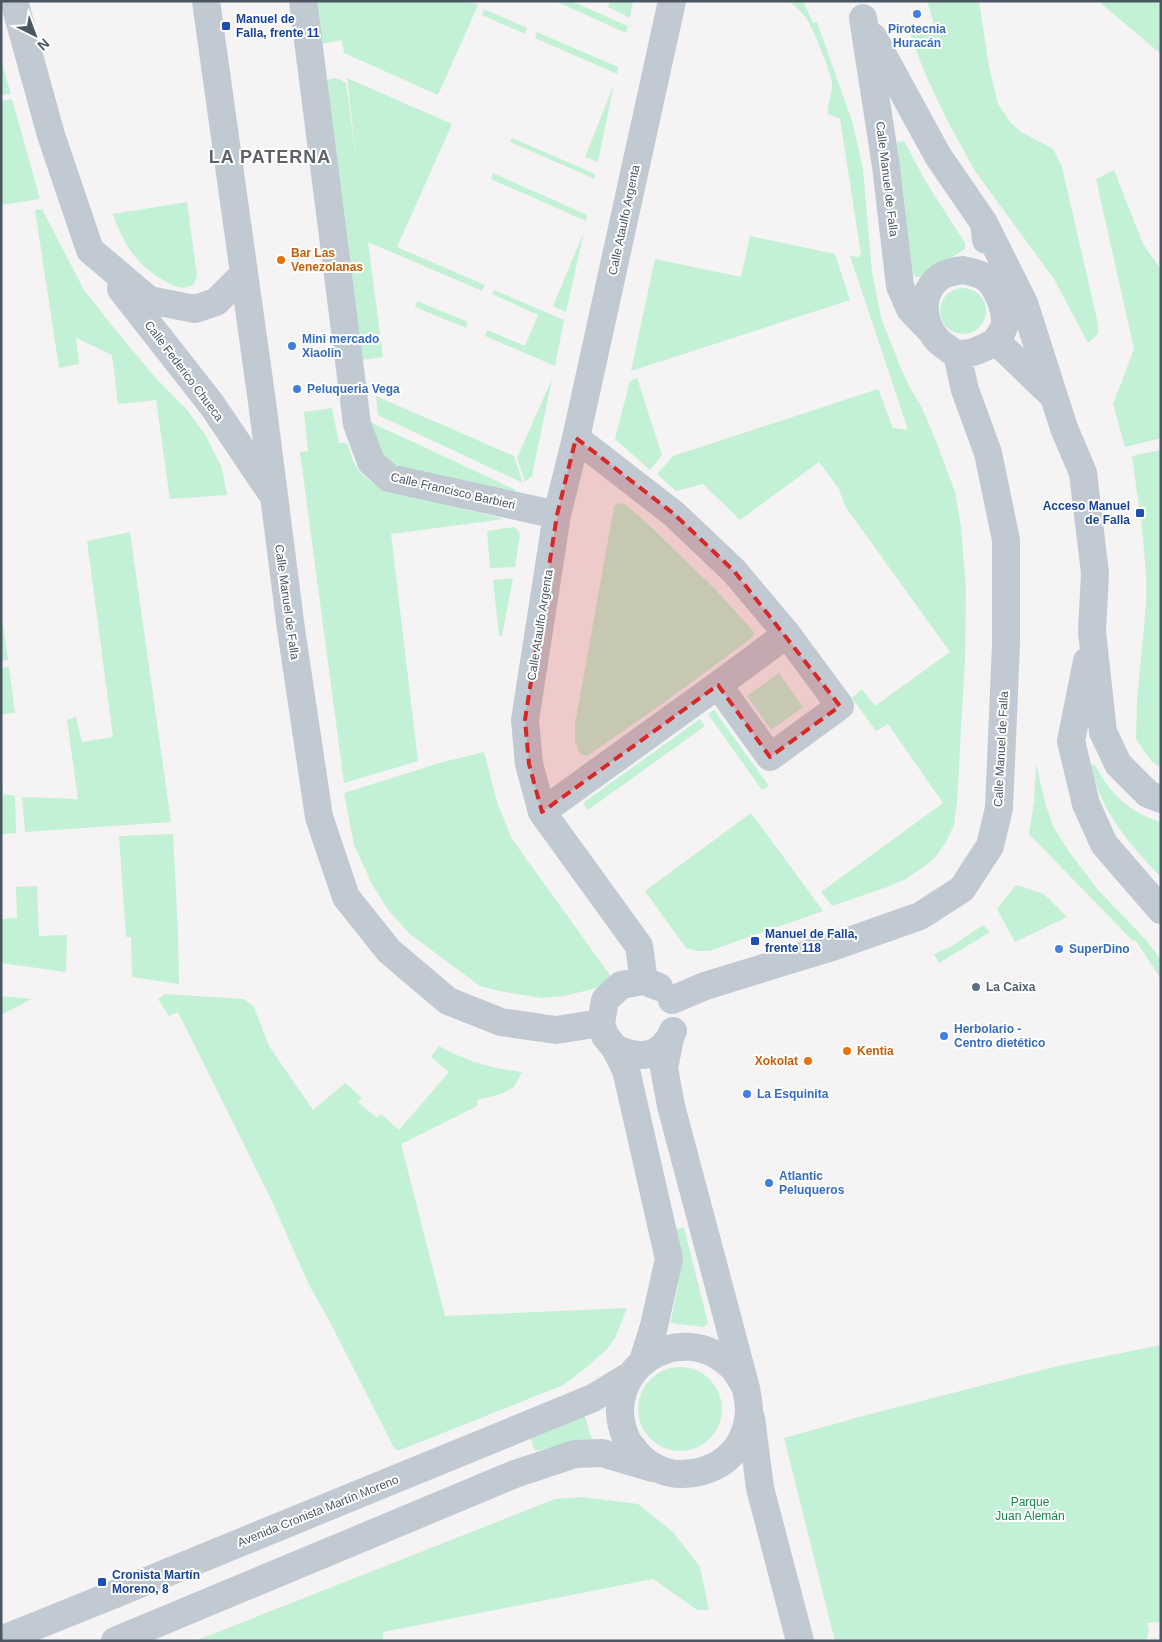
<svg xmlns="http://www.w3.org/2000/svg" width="1162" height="1642" viewBox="0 0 1162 1642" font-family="Arial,sans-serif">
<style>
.green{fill:#c3f1d5}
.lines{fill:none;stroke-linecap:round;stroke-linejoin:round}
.minor{stroke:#c1cad2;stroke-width:28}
.minor-bridge{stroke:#c1cad2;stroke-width:28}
.marked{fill:#d62828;fill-opacity:0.2;stroke:#d62828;stroke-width:4;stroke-dasharray:10 6;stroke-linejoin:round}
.shop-dot{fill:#3f7fe0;stroke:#fff;stroke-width:2}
.transit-dot{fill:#1a4fb4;stroke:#fff;stroke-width:2}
.food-dot{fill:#e8710a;stroke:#fff;stroke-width:2}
.service-dot{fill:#5c6f8a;stroke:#fff;stroke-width:2}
.labels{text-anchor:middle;stroke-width:4;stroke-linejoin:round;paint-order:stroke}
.transit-label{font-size:12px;font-weight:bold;fill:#164399;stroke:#fff;text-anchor:start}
.shop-label{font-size:12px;font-weight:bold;fill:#366cbe;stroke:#fff;text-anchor:start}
.street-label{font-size:12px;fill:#4a5661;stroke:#fff}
.food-label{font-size:12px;font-weight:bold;fill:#c56008;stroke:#fff;text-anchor:start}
.service-label{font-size:12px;font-weight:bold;fill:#4e5e75;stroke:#fff;text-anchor:start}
.park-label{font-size:12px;fill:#17864f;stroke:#fff}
.district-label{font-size:18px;font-weight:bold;letter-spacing:1px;fill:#5f6368;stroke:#fff}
</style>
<rect width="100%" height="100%" fill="#f5f3f3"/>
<!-- green -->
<path class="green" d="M314,1H468L478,5L438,95L344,53L342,40L320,44Z
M555,1H571L628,26L626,33Z
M610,1H633L630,18L608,7Z
M789,1H803L813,23L817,22L853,124L863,169L872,272L881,318L900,366L909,386L921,406L936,441L955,492L961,527L966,590L965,660L957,801L954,825L946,842L937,855L928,864L904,880L887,887L832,906L821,892L943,803L888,724L876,731L852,698L862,689L875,706L950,652L850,513L845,506L839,489L819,462L740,520L703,484L676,491L657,474L673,456L878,389L893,428L908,430L850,256L859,257L861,253L860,248L840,119L828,114C827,103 833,93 832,83C830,70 815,34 808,21C803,13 796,7 789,1Z
M927,1H979L989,67L998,104L1011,123L1021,132L1053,149L1062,167L1098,324V334L1088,343L1054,279L975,171L947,120L927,78L910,35L935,27Z
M1098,1H1161V54Z
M484,9L527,28L525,34L482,15Z
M537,32L618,67L617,74L535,38Z
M1,60L11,94L1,95Z
M335,78L339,79L346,83L357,165L347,78L452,124L397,247L485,285L482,291L368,242L383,357L361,360L323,81Z
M614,84L598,162L585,157Z
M12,99L40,199L1,205V101Z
M512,138L595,174V179L510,142Z
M904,141L926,182L965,243V249L920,277H916L910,272L905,205L897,142Z
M1114,170L1143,244L1161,270V438L1125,447L1113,404L1134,349L1096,179Z
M493,173L587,215L586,221L491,179Z
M187,202L197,276L194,284C183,291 176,287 165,281C136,265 124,245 113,214Z
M42,209L84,290L118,333L154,376L188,411L206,436L222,468L227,495L170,499L156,400L118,404L112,355L76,338L79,364L59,368L35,210Z
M584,232L566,312L553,306Z
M750,236L835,254L850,300L631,371L655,259L741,277Z
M940 311a23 23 0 1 1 46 0a23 23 0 1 1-46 0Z
M494,290L564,320L555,366L485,336L487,330L525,346L538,315L492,294Z
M417,301L468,322L466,328L415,307Z
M637,378L662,455L650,470L615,439L630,381Z
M552,379L532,476L525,482L517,458Z
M376,396L514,456L523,483L378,415Z
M332,408L339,443H347C355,469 359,475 383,489L504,519L391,534L418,761L344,783L300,452L308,451L304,412Z
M370,422L516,490L512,493L391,465L384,460Z
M1161,450V768L1152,762L1136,739L1137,702L1146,605V574L1142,528L1132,456Z
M619,503L625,504L651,527L715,589L754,632L753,637L662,704L587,756L580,754L575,741V724L614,507Z
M514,527L518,530L520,534L515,567L490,568L487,531Z
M130,532L171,822L25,832L22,797L78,799L67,720L76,717L82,742L113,737L87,541Z
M513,578L502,636H499L493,580Z
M1,611L8,660L1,661Z
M9,667L15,713L1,714V668Z
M779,673L803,707L771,730L747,696Z
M714,710L769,786L762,790L708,714Z
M700,719L705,726L588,810L583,803Z
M484,752L497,802L512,839L612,978L605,986L564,996L542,998L499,991L480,986L410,934L388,910L372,884L354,845L344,793L443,762Z
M1,762L3,794L15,796L16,833L1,834Z
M1036,764L1046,806L1054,828L1070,853L1098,890L1146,940L1161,960V979L1136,941L1132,940L1029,834L1034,802Z
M1093,764L1095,765C1110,793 1129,813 1161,822V877C1130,845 1100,811 1091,765Z
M751,813L823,911L709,951H697L686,948L645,891Z
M173,834L178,933L179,984L132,977L131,937H126L119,836Z
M1016,885L1044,894L1067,917L1015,942L997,909Z
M37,886L39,936L67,935L66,972L1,963V919L17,918L16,887Z
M983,925L990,932L939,963L934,954L952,946Z
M165,994L244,999L254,1007L269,1046L313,1110L345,1083L362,1098L358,1102L377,1118L381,1114L399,1130L449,1072L431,1057L439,1046C469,1062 488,1068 522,1072L514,1087L501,1094L477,1100V1106L401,1144L445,1316L627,1308L615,1338L607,1349L587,1367L563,1385L400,1450H396L393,1446L330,1322L309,1285L271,1199L178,1012L169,1016L158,999Z
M1,996L32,999L1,1015Z
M684,1228L708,1323L704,1327L671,1323V1320L678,1287L679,1262L675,1229Z
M1161,1345V1622L1147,1623L1149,1631L1146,1641H835L784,1438L859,1417L1062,1365Z
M638 1409a42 42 0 1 1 84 0a42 42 0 1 1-84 0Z
M583,1415L585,1417L592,1440L535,1451L530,1437Z
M581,1497L638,1504L673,1532L700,1567L709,1610H697L653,1579L383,1632V1641H195L555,1499Z"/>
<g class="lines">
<!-- minor -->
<path class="minor" d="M14,1L51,135L90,250L149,300L195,309L216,302L244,274
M206,1L262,402L291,629L319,817L346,897L389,951L448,1001L501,1022L556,1030L601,1023
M303,1L357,424L371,462L389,478L557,515
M863,18L886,166L900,286L910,309L930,330
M873,37L938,156L984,223L986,240
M984,223L1024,303L1064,428L1083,473L1095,573L1092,632L1103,732L1118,764L1148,794L1161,799
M963,270C971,272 978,273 985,277C997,286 1005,307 1005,322C1005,327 1000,335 997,339C994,344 987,346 981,349C975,352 967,354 959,354C955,354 950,350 946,347C921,331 915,290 945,274C950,272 957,271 963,270Z
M121,289L212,405L270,491
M996,341L1049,392
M576,438L674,514L734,571L787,634L840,706L770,757L718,685
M1087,661L1071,741L1086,804L1104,844L1161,910
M542,812L718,685L787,634
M644,981L639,946L542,812L529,764L525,720L557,515L576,438L672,1
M672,1000L705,986L835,946L920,916L962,889L990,846L999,808L1006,645V540L988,453L965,390L957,354
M670,1038L664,1068L671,1106L746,1388C747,1395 749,1403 749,1411C747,1449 720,1473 682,1474C666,1475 646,1465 636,1452C633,1448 629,1444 627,1440C595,1372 681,1313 734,1369C739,1374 742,1382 746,1388
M615,1048C638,1060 662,1058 673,1031
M643,1361L654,1326L669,1259L626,1070L615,1048L605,1036L601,1023L605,1000L621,985L644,981L659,987
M751,1418L760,1488L800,1641
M115,1594L593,1398L631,1375
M115,1641L515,1474L575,1454L602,1453L653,1468"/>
<!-- minor-bridge -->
<path class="minor-bridge" d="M1,1640L115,1594"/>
</g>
<!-- marked area -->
<path class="marked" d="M576,438L674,514L734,571L840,706L770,757L718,685L542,812L529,764L525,720L557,515Z"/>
<!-- markers -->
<g class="shop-dot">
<circle cx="917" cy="14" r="5"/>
<circle cx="292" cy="346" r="5"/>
<circle cx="297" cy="389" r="5"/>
<circle cx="1059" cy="949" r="5"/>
<circle cx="944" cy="1036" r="5"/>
<circle cx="747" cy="1094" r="5"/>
<circle cx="769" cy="1183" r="5"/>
</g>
<g class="transit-dot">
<rect x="221" y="21" width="10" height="10" rx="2.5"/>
<rect x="1135" y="508" width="10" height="10" rx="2.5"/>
<rect x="750" y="936" width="10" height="10" rx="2.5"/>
<rect x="97" y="1577" width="10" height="10" rx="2.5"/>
</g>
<g class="food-dot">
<circle cx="281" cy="260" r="5"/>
<circle cx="847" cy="1051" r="5"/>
<circle cx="808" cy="1061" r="5"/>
</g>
<circle class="service-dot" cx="976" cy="987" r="5"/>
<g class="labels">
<!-- transit labels -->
<g class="transit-label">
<text x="236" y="23">Manuel de<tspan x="236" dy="14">Falla, frente 11</tspan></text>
<text x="1130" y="510" text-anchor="end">Acceso Manuel<tspan x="1130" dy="14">de Falla</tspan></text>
<text x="765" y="938">Manuel de Falla,<tspan x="765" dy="14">frente 118</tspan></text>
<text x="112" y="1579">Cronista Martín<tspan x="112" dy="14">Moreno, 8</tspan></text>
</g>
<!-- shop labels -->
<g class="shop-label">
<text x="917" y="33" text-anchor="middle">Pirotecnia<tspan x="917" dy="14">Huracán</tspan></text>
<text x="302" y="343">Mini mercado<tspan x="302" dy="14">Xiaolin</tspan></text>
<text x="307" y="393">Peluqueria Vega</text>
<text x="1069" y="953">SuperDino</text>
<text x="954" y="1033">Herbolario -<tspan x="954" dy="14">Centro dietético</tspan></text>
<text x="757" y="1098">La Esquinita</text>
<text x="779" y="1180">Atlantic<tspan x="779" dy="14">Peluqueros</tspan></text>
</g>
<!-- street labels -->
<g class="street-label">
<text transform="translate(887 179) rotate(83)" y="4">Calle Manuel de Falla</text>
<text transform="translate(624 220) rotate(-78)" y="4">Calle Ataulfo Argenta</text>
<text transform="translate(184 371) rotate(53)" y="4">Calle Federico Chueca</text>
<text transform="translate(453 491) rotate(13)" y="4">Calle Francisco Barbieri</text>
<text transform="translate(287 602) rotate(82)" y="4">Calle Manuel de Falla</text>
<text transform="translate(540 625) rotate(-81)" y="4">Calle Ataulfo Argenta</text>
<text transform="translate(1001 749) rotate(-87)" y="4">Calle Manuel de Falla</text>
<text transform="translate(318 1511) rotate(-22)" y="4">Avenida Cronista Martín Moreno</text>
</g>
<!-- food labels -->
<g class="food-label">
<text x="291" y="257">Bar Las<tspan x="291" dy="14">Venezolanas</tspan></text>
<text x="857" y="1055">Kentia</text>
<text x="798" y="1065" text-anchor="end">Xokolat</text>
</g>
<!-- service labels -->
<g class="service-label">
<text x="986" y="991">La Caixa</text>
</g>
<!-- park labels -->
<g class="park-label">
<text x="1030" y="1506">Parque<tspan x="1030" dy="14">Juan Alemán</tspan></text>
</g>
<!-- district labels -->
<g class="district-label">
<text x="270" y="163">LA PATERNA</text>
</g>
</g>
<!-- border -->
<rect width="1162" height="1642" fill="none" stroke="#4a5661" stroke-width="5"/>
<!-- north arrow -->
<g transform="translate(35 35) rotate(138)" stroke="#ffffff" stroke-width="4" paint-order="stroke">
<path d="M0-4L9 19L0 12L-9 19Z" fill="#4a5661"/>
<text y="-8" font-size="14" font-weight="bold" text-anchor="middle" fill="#4a5661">N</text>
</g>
</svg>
